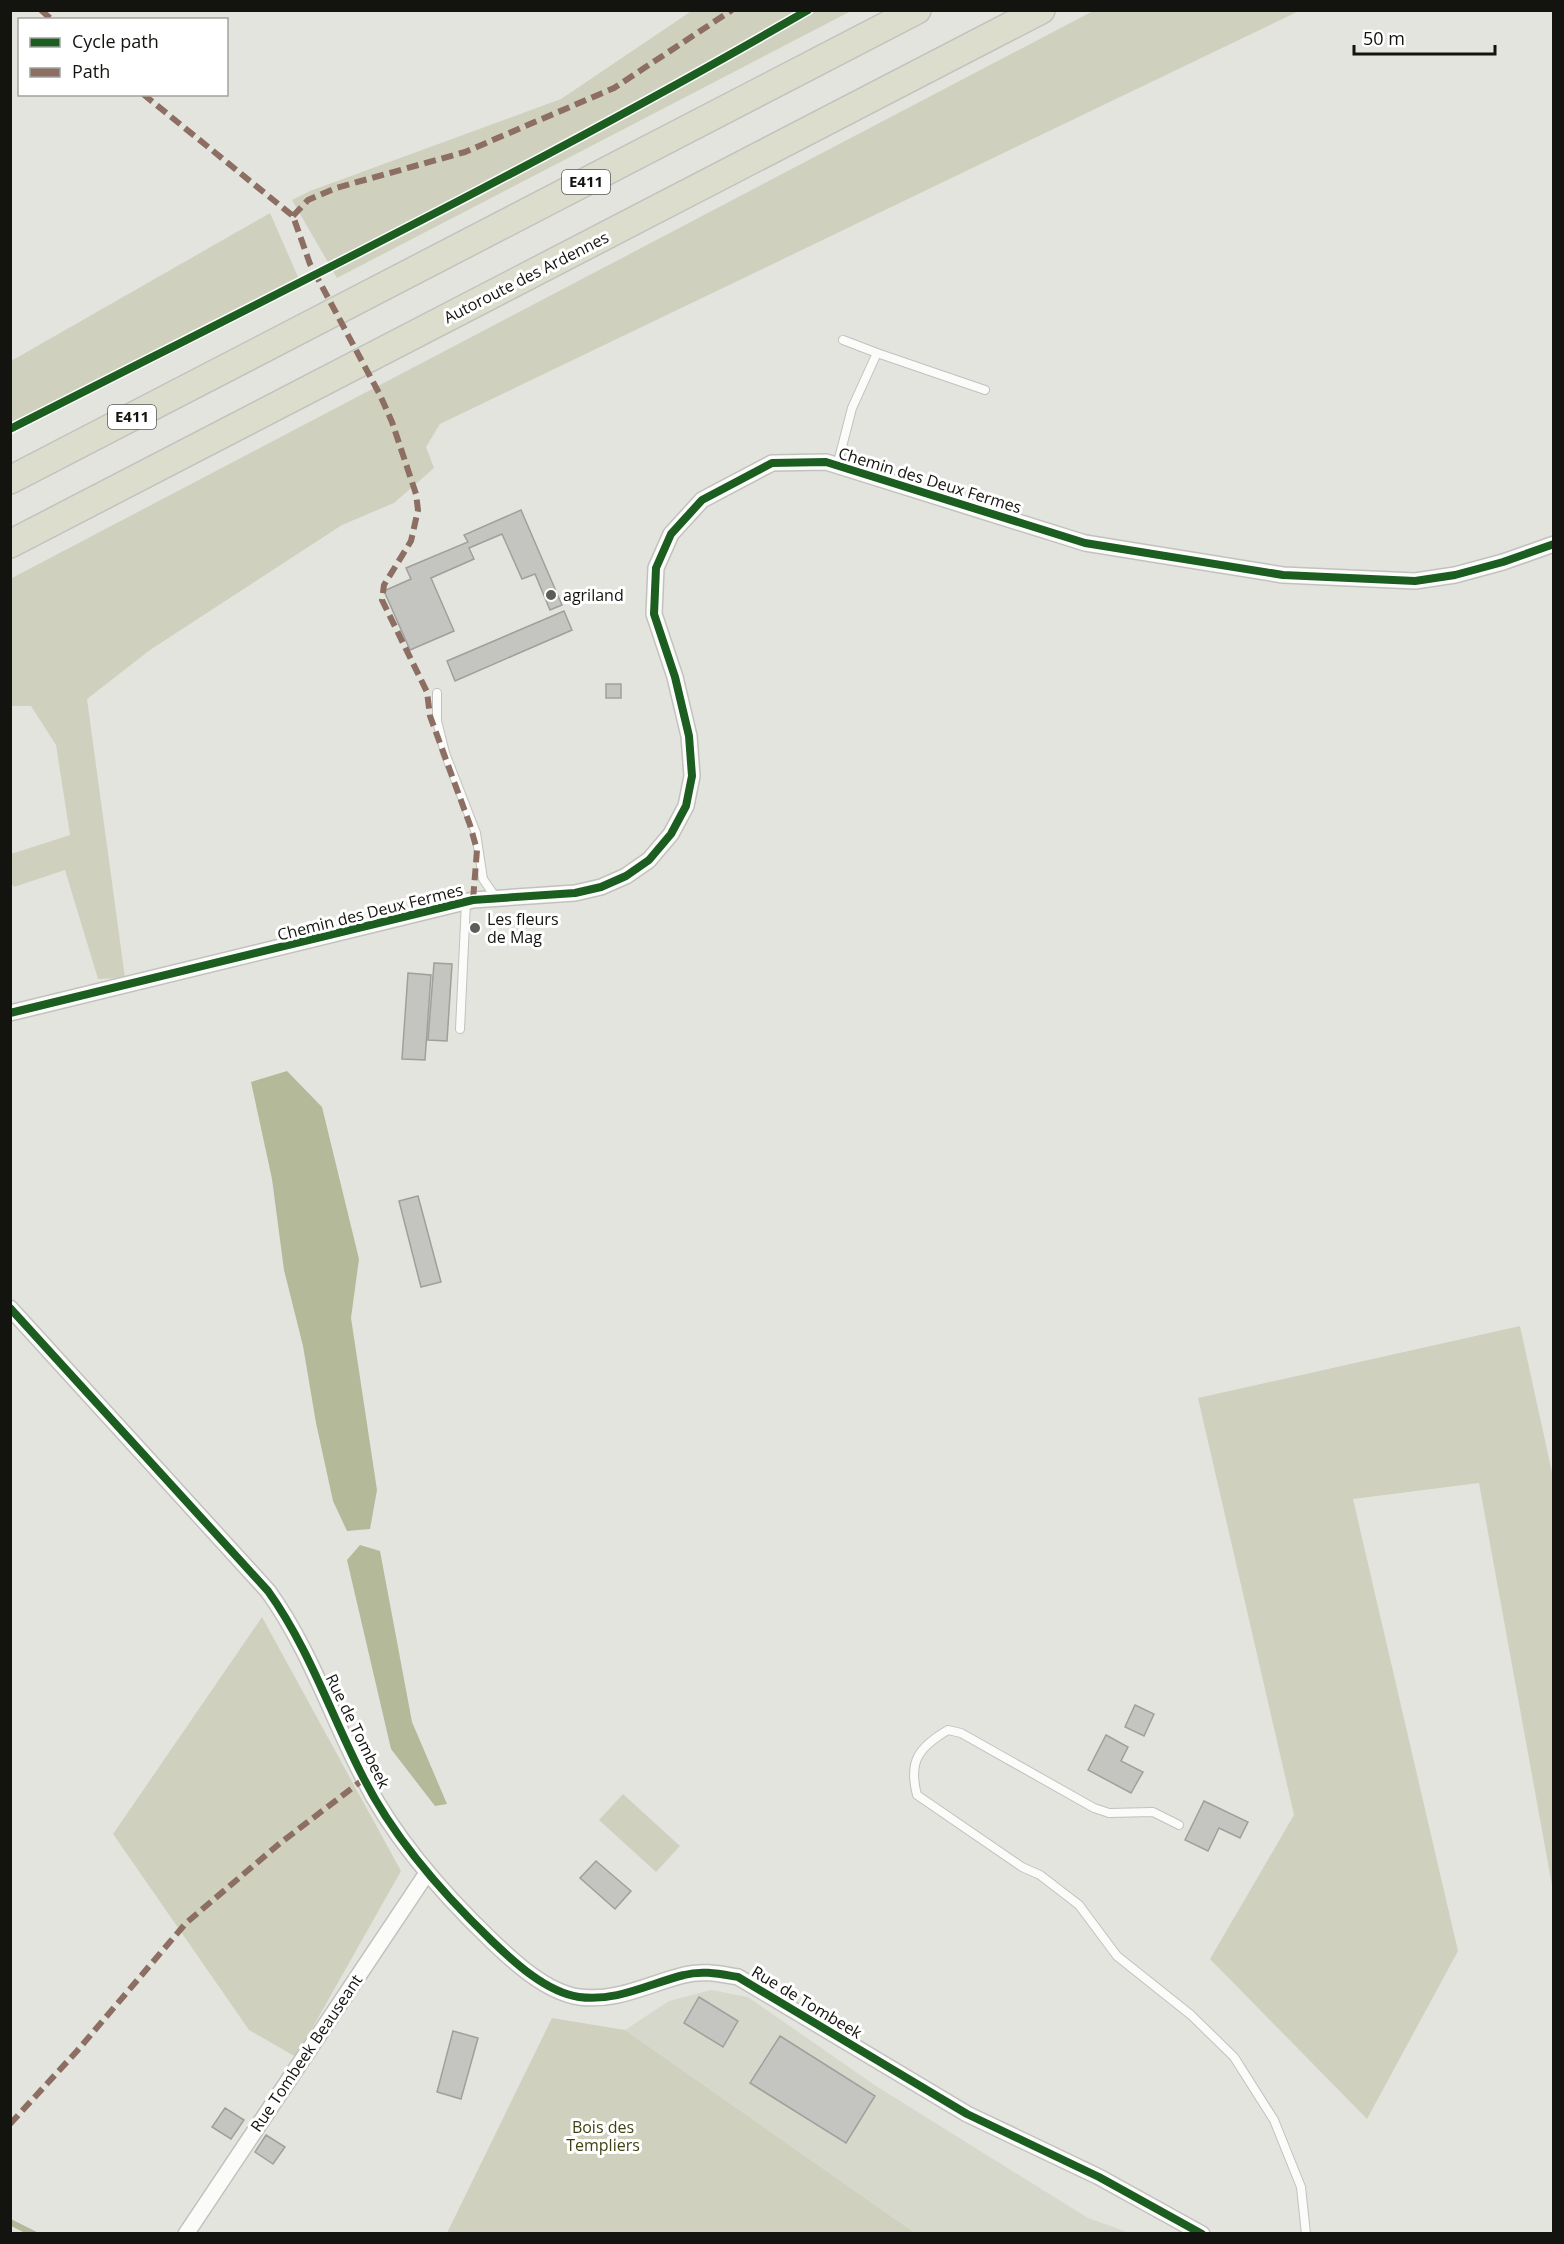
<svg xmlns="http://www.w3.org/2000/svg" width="1564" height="2244" viewBox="0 0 1564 2244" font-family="'Open Sans',sans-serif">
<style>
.built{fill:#d7d8cc}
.green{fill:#cfd1be}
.water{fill:#b4b999}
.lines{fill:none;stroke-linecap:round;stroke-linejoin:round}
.stream{stroke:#b4b999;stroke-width:6}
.building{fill:#c4c4c0;stroke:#9fa09b;stroke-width:1.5}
.lane-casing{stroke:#c1c2bd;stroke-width:10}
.street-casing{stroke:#c1c2bd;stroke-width:18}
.highway-casing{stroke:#c2c2bf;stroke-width:30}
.lane{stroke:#fbfbfa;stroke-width:8}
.street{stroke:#fbfbfa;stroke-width:15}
.highway{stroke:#dcddcc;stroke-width:27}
.quiet{stroke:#8d6e63;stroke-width:6;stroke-dasharray:12 6;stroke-linecap:butt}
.cycleway-casing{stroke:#fff;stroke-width:11}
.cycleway{stroke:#1b5e20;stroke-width:8}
.poi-dot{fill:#5c5c58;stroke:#fff;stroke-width:2}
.labels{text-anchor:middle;stroke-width:6;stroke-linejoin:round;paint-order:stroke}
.shield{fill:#fff;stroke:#5a5a57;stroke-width:1.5}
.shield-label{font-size:15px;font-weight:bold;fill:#13130f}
.street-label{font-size:16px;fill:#13130f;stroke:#fff}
.poi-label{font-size:16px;fill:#13130f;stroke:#fff;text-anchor:start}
.park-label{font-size:16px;fill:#3e420f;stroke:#fff}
</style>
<rect width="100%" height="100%" fill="#e4e4df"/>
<!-- built -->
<path class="built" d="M711,1990L748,1997L876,2086L1088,2218L1130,2233H915L625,2030L669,2001Z"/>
<!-- green -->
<path class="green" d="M693,10L851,11L337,278L292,200L310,191L561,99Z
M1093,11H1299L440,424L426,447L434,468L394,503L342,525L150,650L87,699L125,978L98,979L65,870L14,887L11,883V854L70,835L56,745L31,706H11L10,579Z
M270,213L302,286L11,431V361Z
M1520,1326L1553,1477V1891L1479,1483L1353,1499L1458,1951L1367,2119L1210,1959L1294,1815L1198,1398Z
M262,1617L401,1871L296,2057L249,2030L113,1834Z
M623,1794L680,1846L656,1872L599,1820Z
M552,2018L625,2030L915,2233H447Z"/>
<!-- water -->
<path class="water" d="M287,1071L322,1107L359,1259L351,1318L377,1490L370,1529L347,1531L333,1501L316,1423L303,1346L284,1270L272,1179L251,1082Z
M360,1545L380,1551L412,1722L447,1804L435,1806L391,1749L347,1560Z"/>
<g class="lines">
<!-- stream -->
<path class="stream" d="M10,2222L34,2234"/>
</g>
<!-- building -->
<path class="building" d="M521,510L562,605L550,610L535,574L522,579L502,534L469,548L474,559L431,578L454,631L410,650L384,591L411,579L406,568L468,542L464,535Z
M564,611L572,630L455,681L447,661Z
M606,684H621V698H606Z
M434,963L452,964L447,1041L428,1040Z
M408,973L431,975L425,1060L402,1059Z
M418,1196L441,1282L421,1287L399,1201Z
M1135,1705L1154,1714L1144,1736L1125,1727Z
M1106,1735L1128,1747L1121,1761L1143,1772L1131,1793L1088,1770Z
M1204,1801L1248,1822L1240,1838L1219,1828L1208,1851L1185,1840Z
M596,1861L631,1891L615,1909L580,1878Z
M699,1997L738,2021L723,2047L684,2023Z
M453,2031L478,2038L461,2099L437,2092Z
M780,2036L875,2096L846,2143L750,2083Z
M225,2108L244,2120L231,2139L212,2127Z
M266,2135L285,2147L273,2164L255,2152Z"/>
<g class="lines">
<defs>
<path id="lane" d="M843,340L877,353
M837,466L852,408L877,353L985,390
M437,693V721L445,753L476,833L483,879L496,898
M460,1029L466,902
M1179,1825L1153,1812L1109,1813L1094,1808L961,1733L948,1730C919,1747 908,1761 917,1795L1022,1867L1040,1875L1079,1905L1117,1956L1191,2015L1234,2057L1274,2120L1301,2187L1306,2234"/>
<path id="street" d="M10,1013L473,900L575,893L601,887L626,876L649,860L671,834L686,806L692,776L689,736L675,677L654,614L656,568L671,534L702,500L772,463L826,462L1085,543L1283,575L1415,581L1455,575L1503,562L1554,544
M10,1308L268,1591C309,1648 331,1715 363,1777C394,1839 442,1893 492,1941C514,1962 546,1992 579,1997C617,2002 648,1984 684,1975C702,1970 720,1974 738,1977L967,2114L1099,2177L1202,2234
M186,2234L427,1873"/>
<path id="highway" d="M10,480L917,10
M10,544L1041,10"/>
</defs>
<!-- lane casing -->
<use href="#lane" class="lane-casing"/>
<!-- street casing -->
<use href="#street" class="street-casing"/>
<!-- highway casing -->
<use href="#highway" class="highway-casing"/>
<!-- lane -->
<use href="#lane" class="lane"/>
<!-- street -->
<use href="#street" class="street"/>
<!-- highway -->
<use href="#highway" class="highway"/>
<!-- quiet -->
<path class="quiet" d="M41,10L52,20
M143,94L293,216L310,264L380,395L392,422L416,494L418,510L411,541L384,585L382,600L427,692L430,716L470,825L477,850L473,900
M293,216L308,200L336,188L465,152L614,88L732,10
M10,2124L77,2051L186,1923L279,1844L364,1779"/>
<defs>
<path id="cycleway" d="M10,429C278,293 548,161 808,10
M10,1013L473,900L575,893L601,887L626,876L649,860L671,834L686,806L692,776L689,736L675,677L654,614L656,568L671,534L702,500L772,463L826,462L1085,543L1283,575L1415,581L1455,575L1503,562L1554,544
M10,1308L268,1591C309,1648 331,1715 363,1777C394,1839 442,1893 492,1941C514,1962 546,1992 579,1997C617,2002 648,1984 684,1975C702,1970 720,1974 738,1977L967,2114L1099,2177L1202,2234"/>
</defs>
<!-- cycleway casing -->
<use href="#cycleway" class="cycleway-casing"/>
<!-- cycleway -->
<use href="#cycleway" class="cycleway"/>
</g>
<!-- markers -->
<g class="poi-dot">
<circle cx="551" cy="595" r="6"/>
<circle cx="475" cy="928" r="6"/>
</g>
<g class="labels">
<!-- shield labels -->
<g class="shield">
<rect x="562" y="170" width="48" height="24" rx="4.5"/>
<rect x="108" y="405" width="48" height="24" rx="4.5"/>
</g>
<g class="shield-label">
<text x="586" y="187">E411</text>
<text x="132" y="422">E411</text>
</g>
<!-- street labels -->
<g class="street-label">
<text transform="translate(526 277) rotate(-27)" y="6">Autoroute des Ardennes</text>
<text transform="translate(930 480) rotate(17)" y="6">Chemin des Deux Fermes</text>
<text transform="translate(370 912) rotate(-14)" y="6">Chemin des Deux Fermes</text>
<text transform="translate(358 1731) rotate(64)" y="6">Rue de Tombeek</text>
<text transform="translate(807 2002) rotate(31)" y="6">Rue de Tombeek</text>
<text transform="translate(306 2053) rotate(-56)" y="6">Rue Tombeek Beauseant</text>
</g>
<!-- poi labels -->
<g class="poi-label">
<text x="563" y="601">agriland</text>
<text x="487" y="925">Les fleurs<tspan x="487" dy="18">de Mag</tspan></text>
</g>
<!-- park labels -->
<g class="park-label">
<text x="603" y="2133">Bois des<tspan x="603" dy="18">Templiers</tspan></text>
</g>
</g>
<!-- border -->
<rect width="1564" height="2244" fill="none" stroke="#13130f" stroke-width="24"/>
<!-- legend -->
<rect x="18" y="18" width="210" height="78" fill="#ffffff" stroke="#a1a19f" stroke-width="1.5"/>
<rect x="30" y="38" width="30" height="9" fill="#1b5e20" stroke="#a1a19f" stroke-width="1.5"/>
<text x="72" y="48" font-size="18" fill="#13130f">Cycle path</text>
<rect x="30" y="68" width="30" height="9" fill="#8d6e63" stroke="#a1a19f" stroke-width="1.5"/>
<text x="72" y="78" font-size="18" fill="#13130f">Path</text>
<!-- scale -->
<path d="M1354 45v9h141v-9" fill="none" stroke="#13130f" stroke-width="3"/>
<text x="1363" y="45" font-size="18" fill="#13130f" stroke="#ffffff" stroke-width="4.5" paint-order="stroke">50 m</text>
</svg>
